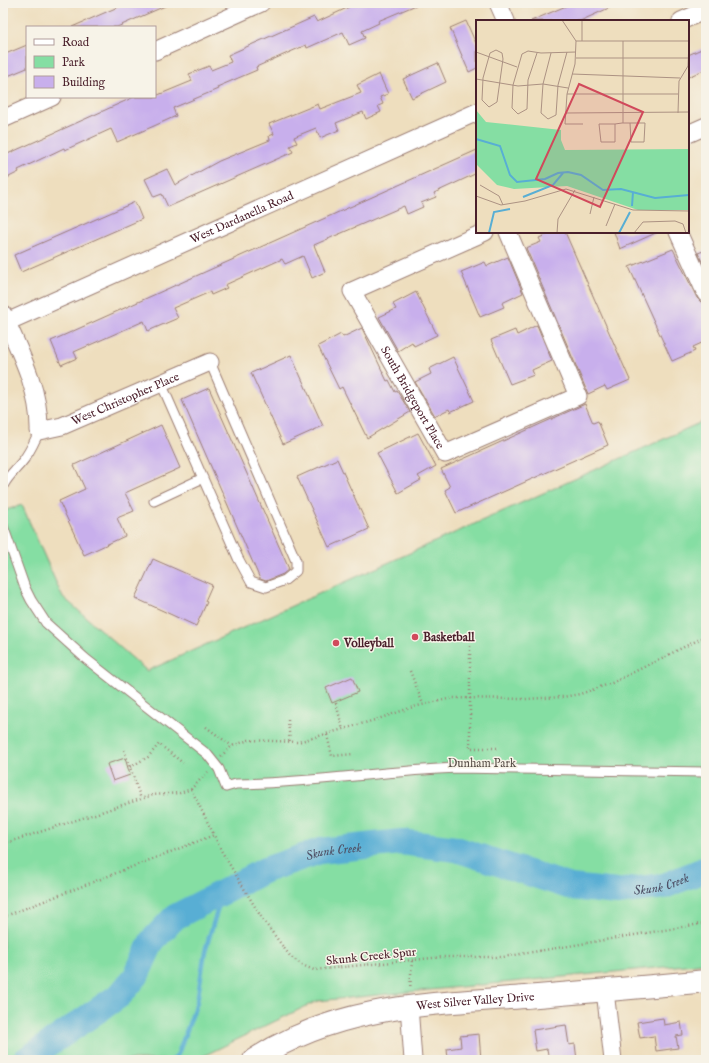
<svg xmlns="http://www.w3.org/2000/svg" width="709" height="1063" viewBox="0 0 709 1063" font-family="'IM FELL English',serif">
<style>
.green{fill:#85dea3;stroke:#687e67}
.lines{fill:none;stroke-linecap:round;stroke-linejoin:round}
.stream{stroke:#58aed4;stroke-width:4.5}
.river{stroke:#58aed4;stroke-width:26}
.building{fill:#c8afec}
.lane-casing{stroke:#9c7e74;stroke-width:11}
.street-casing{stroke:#9c7e74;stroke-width:19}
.secondary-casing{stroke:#9c7e74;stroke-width:24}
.path{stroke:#9c7e74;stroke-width:2.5;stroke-dasharray:1 3;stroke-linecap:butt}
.lane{stroke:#fff;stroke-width:9}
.street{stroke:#fff;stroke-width:17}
.secondary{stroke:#fff;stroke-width:22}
.poi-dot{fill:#d1495b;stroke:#f7f3e8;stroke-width:1.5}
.labels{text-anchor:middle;stroke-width:3;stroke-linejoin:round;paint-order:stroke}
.street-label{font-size:12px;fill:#4a1f2b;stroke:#f7f3e8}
.poi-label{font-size:12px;font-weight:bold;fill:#4a1f2b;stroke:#f7f3e8;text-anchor:start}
.park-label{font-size:12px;fill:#594f49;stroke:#f7f3e8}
.water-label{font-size:13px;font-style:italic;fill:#4f5166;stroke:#f7f3e8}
.inset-river{fill:none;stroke:#58aed4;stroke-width:2}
.inset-road{fill:none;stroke:#ac9283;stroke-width:1}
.view{fill:#d1495b;fill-opacity:0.15;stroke:#d1495b;stroke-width:2}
.inset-edge{fill:none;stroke:#4a1f2b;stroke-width:2}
</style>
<rect width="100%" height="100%" fill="#f7f3e8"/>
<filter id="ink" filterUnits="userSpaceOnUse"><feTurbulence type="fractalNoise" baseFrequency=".025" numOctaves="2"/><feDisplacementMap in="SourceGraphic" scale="8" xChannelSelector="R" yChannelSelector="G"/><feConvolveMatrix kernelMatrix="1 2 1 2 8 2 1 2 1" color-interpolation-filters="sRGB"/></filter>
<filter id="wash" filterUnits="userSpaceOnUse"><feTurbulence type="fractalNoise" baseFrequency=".012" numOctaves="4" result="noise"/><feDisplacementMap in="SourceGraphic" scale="16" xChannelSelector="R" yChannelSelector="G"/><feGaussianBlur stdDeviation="0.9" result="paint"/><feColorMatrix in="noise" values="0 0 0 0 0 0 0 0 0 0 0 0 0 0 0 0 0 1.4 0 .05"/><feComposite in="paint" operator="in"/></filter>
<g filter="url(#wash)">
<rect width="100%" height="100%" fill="#eedebe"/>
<!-- green -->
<path class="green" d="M706,420V963L317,1001L195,1060H3V511L22,505L62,596L147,671Z"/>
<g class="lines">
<!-- stream -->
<path class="stream" d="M173,1060L178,1054L197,1002L205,951L223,891"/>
<!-- river -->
<path class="river" id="s1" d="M26,1060L120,995L136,976L152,941L175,917L265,870L320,851L401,842L456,849L571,887L617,892L664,886L706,869"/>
</g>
<g id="blocks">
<!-- building -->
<path class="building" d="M127,3H172L117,27H72Z
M347,3H421L378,21L379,23L362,31L365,38L349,45L343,32L307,48L306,45L256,67L257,70L217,87L218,89L173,108L176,116L154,126L117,142L111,129L65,150L64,148L18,170L19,172L3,180V156L134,97H155L156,92L158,95L192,81L189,74L209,66L211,70L231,62L228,55L314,17L317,22L349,7Z
M573,3H620L580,21H531Z
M466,21L477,46V68L469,72L450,28Z
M27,45V68L3,78V55Z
M706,47V69L688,77V55Z
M438,63L446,82L412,98L403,79Z
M379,74L388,94L380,97L383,104L378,106L381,112L366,119L363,112L336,123L339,130L320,138L316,128L294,137L297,143L290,146L293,152L168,207L162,194L154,197L145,179L167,169L175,185L219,161L270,140L269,136L274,134L269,124L318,104L320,109L361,93L357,85Z
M477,150V173L434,193L436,197L421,203L423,207L407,214L404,206L314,245L325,272L312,278L303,256L285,264L282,259L225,285L227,288L211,295L210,292L173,308L178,318L148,331L144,321L74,352L77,358L61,365L51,341Z
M135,202L142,219L21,272L14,255Z
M553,232H565L630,380L607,390L605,386L588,394L526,248L541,242L539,238Z
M614,232H658L620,249Z
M673,249L697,298L701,302L706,304V341L693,347L695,351L672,361L629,267Z
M706,250V270L698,253Z
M508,257L523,293L502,303L504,307L480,317L461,272L485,262L487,266Z
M416,292L437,335L414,346L412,342L398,351L379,317L396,309L393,304Z
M537,325L552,361L532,370L534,375L510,384L491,340L515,330L517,335Z
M362,328L387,381L389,380L395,392L397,391L410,412L367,438L342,387L339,389L318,346L341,334L343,337Z
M291,355L323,426L283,444L251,373Z
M453,357L474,401L450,412L449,409L435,416L415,382L431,374L429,369Z
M209,388L289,569L283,574L266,581L260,579L182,400Z
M585,404L593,423L598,421L608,445L456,513L445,490L450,487L441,469Z
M161,425L180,468L125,493L134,511L117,518L125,536L84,555L59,501L85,489L74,465Z
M418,433L436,466L418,476L421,480L398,493L377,453Z
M337,459L369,529L329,547L297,477Z
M153,559L212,585L205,601L207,602L196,626L135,598Z
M352,677L358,692L332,703L326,688Z
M125,758L130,775L113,781L107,764Z
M663,1018L664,1025L681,1022L683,1035L676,1036L678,1048L656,1051L654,1036L640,1038L637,1022Z
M566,1025L569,1045L575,1044L577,1060H549L547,1049L536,1051L533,1030Z
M479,1034L481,1060H448L447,1049L461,1047L460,1036Z"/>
</g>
</g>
<g filter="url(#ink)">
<use href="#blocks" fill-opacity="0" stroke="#9c7e74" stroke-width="1"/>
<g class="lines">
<defs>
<path id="lane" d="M161,383L238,558L251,582L266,587L285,580L296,571V561L210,362
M3,486C9,474 18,468 25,458C31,449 35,441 39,431
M154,501L203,478
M3,526L25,588L31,600L46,623L86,659L207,754L219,769L226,787L236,784C310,783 383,771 457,768L706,772"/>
<g id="street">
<path d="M498,3L506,21"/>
<path d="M681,21L706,10"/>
<path d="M155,51L261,3"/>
<path d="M3,119L52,97"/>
<path d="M688,134L706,126"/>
<path id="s2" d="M485,232L352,291L445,454L578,396L508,232"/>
<path d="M678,232L706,294"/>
<path id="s3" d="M3,314C20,352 40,390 39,431L62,426L210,362"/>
<path id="s4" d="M7,322L477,112"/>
<path d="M605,991L613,1060"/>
<path d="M409,1006L413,1060"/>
</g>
<g id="secondary">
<path id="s5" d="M254,1060C337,1005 429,1004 525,997C585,992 646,987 706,981"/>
</g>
</defs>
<!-- lane casing -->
<use href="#lane" class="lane-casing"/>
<!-- street casing -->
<use href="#street" class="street-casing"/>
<!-- secondary casing -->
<use href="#secondary" class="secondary-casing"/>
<!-- path -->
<path class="path" d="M470,646V748H497
M410,671L423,704
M336,703L343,730
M288,720L290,743
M206,727L232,746
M327,735L332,756L353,754
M124,750L141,799
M221,756L232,746L249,740L298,742L375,720L413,707L452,698L525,699L563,697L580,694L612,683L706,636
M130,767L148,757L159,744L183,763
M191,789L214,835
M3,844L153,795L180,793L191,789L208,772
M3,917L214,835L222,852L263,920L290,956L302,965L314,970L442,957H503L706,923
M410,990L412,960"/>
<!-- lane -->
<use href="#lane" class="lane"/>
<!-- street -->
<use href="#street" class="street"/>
<!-- secondary -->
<use href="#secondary" class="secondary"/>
</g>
</g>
<!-- markers -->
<g class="poi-dot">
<circle cx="415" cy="637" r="4"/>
<circle cx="336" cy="643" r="4"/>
</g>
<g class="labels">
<!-- street labels -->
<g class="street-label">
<text dy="4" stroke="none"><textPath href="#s4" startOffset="257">West Dardanella Road</textPath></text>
<text dy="4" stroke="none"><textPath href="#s2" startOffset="268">South Bridgeport Place</textPath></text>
<text dy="4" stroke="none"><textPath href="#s3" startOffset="216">West Christopher Place</textPath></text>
<text transform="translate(371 956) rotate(-6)" y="4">Skunk Creek Spur</text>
<text dy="4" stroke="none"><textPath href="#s5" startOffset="232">West Silver Valley Drive</textPath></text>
</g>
<!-- poi labels -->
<g class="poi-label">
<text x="423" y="641">Basketball</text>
<text x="344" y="647">Volleyball</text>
</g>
<!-- park labels -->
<g class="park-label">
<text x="482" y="767">Dunham Park</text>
</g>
<!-- water labels -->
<g class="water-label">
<text dy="5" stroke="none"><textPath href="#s1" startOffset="384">Skunk Creek</textPath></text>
<text dy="5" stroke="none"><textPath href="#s1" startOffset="720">Skunk Creek</textPath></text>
</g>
</g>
<!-- overview -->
<g transform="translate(476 20)">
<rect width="213" height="213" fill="#eedebe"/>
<path d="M0,90L10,102L85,110V120L89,130L213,129V190H162L91,166L38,169L21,165L0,144Z" fill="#85dea3"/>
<path class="inset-river" d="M0,119L24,126L34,155L41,162L69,159L82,153L92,152L105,155L127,170L145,169L179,178L213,175M47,177L77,165L87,153M156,186L157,172M13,213L18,192L34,189M143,213L154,192"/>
<path class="inset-road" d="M86,0L100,21L99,44L91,74L89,104H107M106,0V21M100,21H213M147,21V103M20,30L26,33L27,39L21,82L13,87L6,80L7,58L14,33ZM0,32L41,47M61,33L52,60L51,89L42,94L36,88L37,65L46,34L52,31L65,33L100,32M75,33L67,64L65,93L72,99L80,95L82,65L91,32M100,38H213M96,54L204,58M0,59L42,66L67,64L92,68M91,74H202M90,93L213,92M202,93L203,61L212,46L213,21M123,104H139V122H125ZM139,104L146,103H169L168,122H155L154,103M4,165L23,176L27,185M0,176L25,185L49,181L90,169L157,190L213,191M114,194L118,177M130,206L139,184M81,213L82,199L99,170M158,213L167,202L199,201L207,204L210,213"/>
<path class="view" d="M103,64L167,92L124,187L60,159Z"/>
<rect width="213" height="213" class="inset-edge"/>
</g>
<!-- margin -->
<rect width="709" height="1063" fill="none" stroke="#f7f3e8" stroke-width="16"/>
<!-- legend -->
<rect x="26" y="26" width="130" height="72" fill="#f7f3e8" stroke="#b29e9c"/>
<rect x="34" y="39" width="20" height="6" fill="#ffffff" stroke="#b29e9c"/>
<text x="62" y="46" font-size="12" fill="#4a1f2b">Road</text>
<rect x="34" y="56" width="20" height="12" fill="#85dea3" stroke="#b29e9c"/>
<text x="62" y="66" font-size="12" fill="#4a1f2b">Park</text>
<rect x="34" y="76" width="20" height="12" fill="#c8afec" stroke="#b29e9c"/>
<text x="62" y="86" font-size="12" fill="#4a1f2b">Building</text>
</svg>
